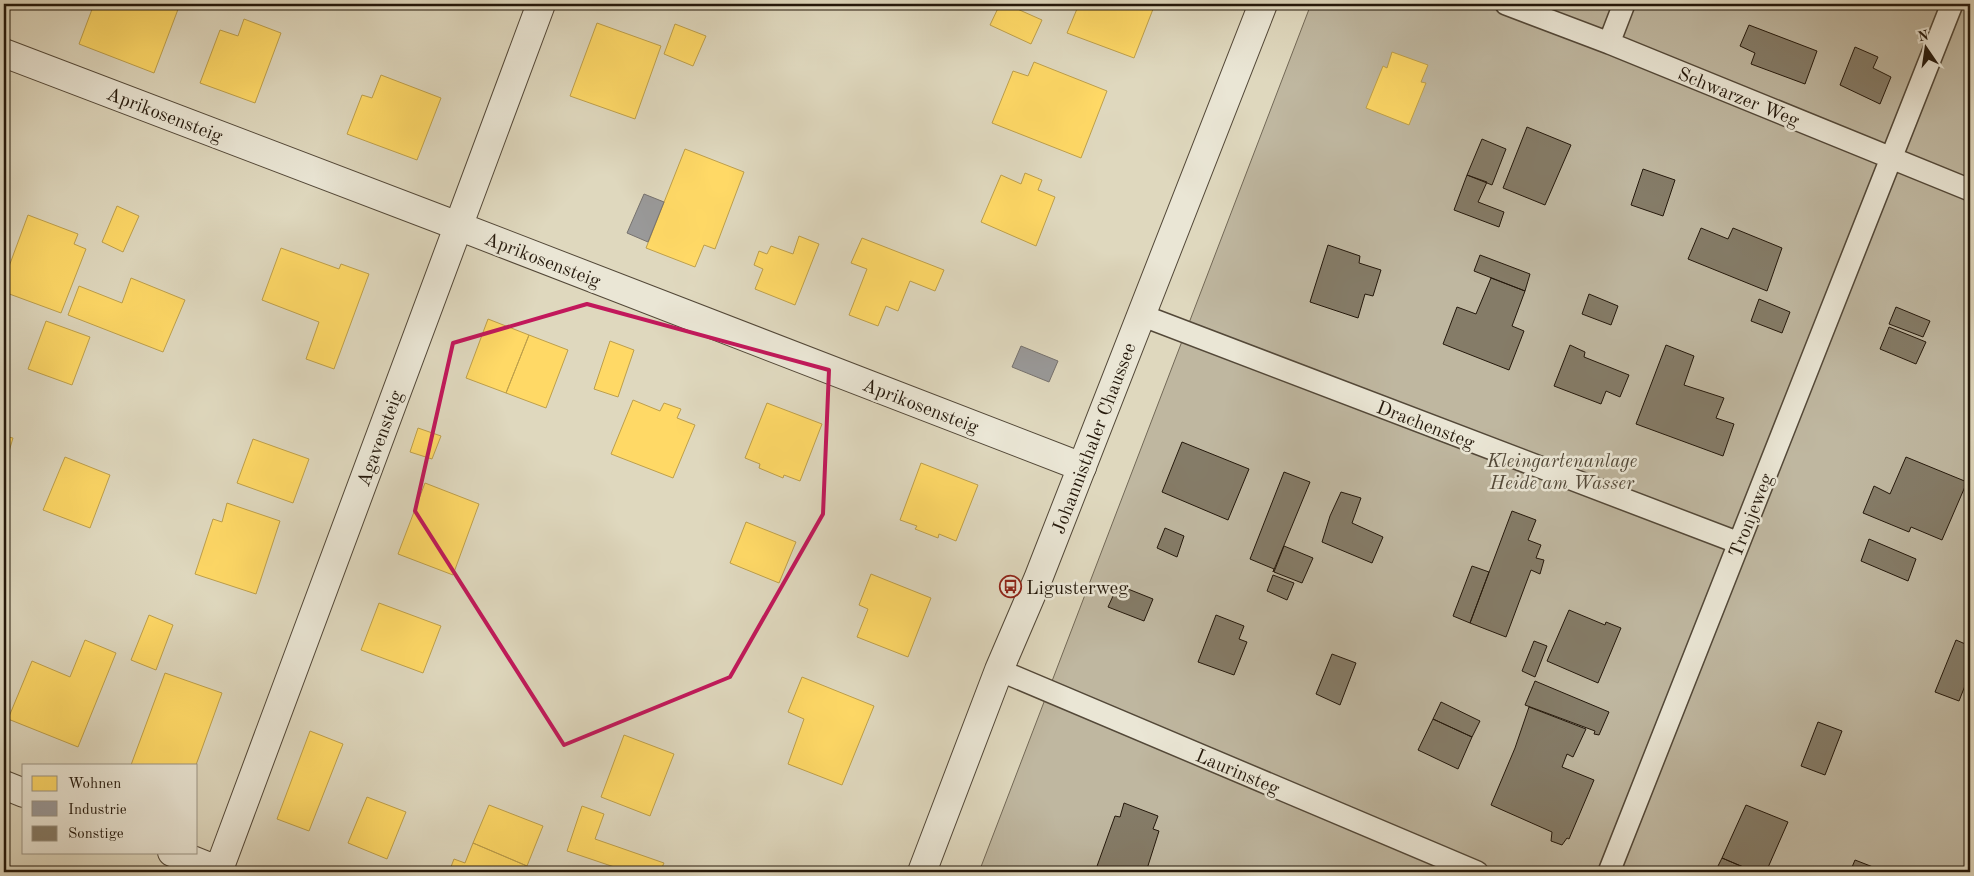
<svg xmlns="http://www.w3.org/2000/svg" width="1974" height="876" viewBox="0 0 1974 876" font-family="'Old Standard TT',serif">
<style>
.green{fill:#bfb7a0;stroke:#726856}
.homes{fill:#ffd966;stroke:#bd9f4b}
.industry{fill:#999;stroke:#76726e}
.building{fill:#857c68;stroke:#24180b}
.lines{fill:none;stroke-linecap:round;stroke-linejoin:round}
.service-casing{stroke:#534838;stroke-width:24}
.minor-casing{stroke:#534838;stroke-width:30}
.tertiary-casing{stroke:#534838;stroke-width:30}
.service{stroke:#eae6d5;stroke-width:21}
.minor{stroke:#eae6d5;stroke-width:28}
.tertiary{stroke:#eae6d5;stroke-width:28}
.marked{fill:none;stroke:#c2185b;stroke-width:4;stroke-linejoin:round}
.labels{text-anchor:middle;stroke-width:5;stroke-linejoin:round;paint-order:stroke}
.street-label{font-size:19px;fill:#24180b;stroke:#eae6d5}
.park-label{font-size:19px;font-style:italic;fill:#524838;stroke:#eae6d5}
.poi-label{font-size:19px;fill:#24180b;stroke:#eae6d5;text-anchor:start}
</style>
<rect width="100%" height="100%" fill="#dfd8be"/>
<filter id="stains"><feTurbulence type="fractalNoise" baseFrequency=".004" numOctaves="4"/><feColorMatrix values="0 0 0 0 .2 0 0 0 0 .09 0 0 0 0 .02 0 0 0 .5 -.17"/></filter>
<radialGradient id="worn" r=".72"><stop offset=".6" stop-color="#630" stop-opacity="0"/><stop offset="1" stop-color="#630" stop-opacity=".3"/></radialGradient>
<!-- green -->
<path class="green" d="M1311,4H1970V872H979Z"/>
<!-- homes -->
<path class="homes" d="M94,4H180L154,73L79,44Z
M1000,4H1006L1042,20L1031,44L990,25Z
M1079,4H1155L1134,58L1067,33Z
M244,19L281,33L255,103L200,83L220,30L238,36Z
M597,23L661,46L635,119L570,96Z
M675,24L706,36L693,66L664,54Z
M1392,52L1428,65L1421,82L1426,83L1409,125L1366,108L1383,66L1387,68Z
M1034,62L1107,91L1081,158L992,123L1013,71L1028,76Z
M381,75L441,98L417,160L347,134L362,95L372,98Z
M685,149L744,172L715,249L704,245L695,267L646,248Z
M1025,173L1042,180L1038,190L1055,197L1036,246L981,222L1001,175L1021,184Z
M117,206L139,216L123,252L102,242Z
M28,215L78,234L74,244L86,249L61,313L4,292V280Z
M799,236L819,244L795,305L755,289L763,269L754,265L759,251L767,254L771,246L793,254Z
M862,238L944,270L935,291L910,281L898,311L886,306L878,326L849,315L867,269L851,263Z
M281,248L339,269L341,264L369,274L334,369L306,359L319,322L262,300Z
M131,278L185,300L163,352L68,315L79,286L122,303Z
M488,319L529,335L506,393L466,378Z
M46,321L90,337L72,385L28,369Z
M529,335L568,350L546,408L506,393Z
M610,341L634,350L618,397L594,389Z
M633,400L660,411L664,403L681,409L677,418L695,425L673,478L611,454Z
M767,403L822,424L800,481L784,475L783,478L759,468L760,464L745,458Z
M418,428L441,436L432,459L410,452Z
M4,436L13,438L4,468Z
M253,439L309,459L293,503L237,483Z
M65,457L110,475L90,528L43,510Z
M921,463L978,485L956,541L939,534L938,538L915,529L917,526L900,520Z
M425,483L479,504L453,575L398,554Z
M227,503L280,521L256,594L195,574L213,519L222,522Z
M746,522L796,542L779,583L730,563Z
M871,574L931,598L908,657L857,637L868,609L859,605Z
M379,603L441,626L423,673L361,650Z
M149,615L173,625L156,670L131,660Z
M85,640L116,653L78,747L8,719L32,661L70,677Z
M165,673L222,693L196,765H131Z
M802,677L874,706L842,785L788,764L804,719L788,712Z
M310,731L343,744L309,831L277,819Z
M624,735L674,754L650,816L601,797Z
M367,797L406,812L387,859L348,843Z
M489,805L543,826L527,866L473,843Z
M582,806L604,814L595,839L664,863L660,872H629L567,851Z
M473,843L527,866L525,872H449L454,859L465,863Z"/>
<!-- industry -->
<path class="industry" d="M644,194L664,202L648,242L627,233Z
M1021,346L1058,361L1049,382L1012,367Z"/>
<!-- building -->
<path class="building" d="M1749,25L1817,51L1805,84L1751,64L1755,53L1740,46Z
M1855,47L1878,57L1873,68L1891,77L1880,104L1840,85Z
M1527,127L1571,145L1545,205L1503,188Z
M1482,139L1506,149L1492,185L1467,175Z
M1643,169L1675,180L1663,216L1631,205Z
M1467,175L1487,182L1478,202L1504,212L1499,227L1454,210Z
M1701,228L1728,239L1733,228L1782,248L1767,291L1688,259Z
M1328,245L1360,256L1359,263L1381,270L1373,296L1365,294L1358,318L1310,302Z
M1480,255L1530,274L1525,291L1474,271Z
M1491,278L1525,291L1512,326L1524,331L1509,370L1443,344L1457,307L1476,314Z
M1589,294L1618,306L1611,325L1582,314Z
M1759,299L1790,312L1782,333L1751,321Z
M1896,307L1930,321L1923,337L1889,324Z
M1889,327L1926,342L1916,364L1880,349Z
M1570,345L1585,352L1584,357L1629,375L1620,397L1606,391L1601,404L1554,386Z
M1666,345L1694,356L1684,385L1724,398L1716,418L1734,424L1723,456L1636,424Z
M1182,442L1249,469L1228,520L1162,492Z
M1906,457L1967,482L1942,540L1911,527L1909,532L1863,513L1874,486L1890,494Z
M1284,472L1310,482L1273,572L1274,569L1250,559Z
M1341,492L1361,498L1352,523L1383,537L1372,563L1322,542L1330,516Z
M1512,511L1536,520L1528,540L1541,545L1536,558L1544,560L1540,574L1531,570L1506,637L1470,623Z
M1165,528L1184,536L1177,557L1157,548Z
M1869,539L1916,559L1908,581L1861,561Z
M1284,546L1313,558L1302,583L1274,572Z
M1472,566L1489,572L1470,623L1453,616Z
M1273,575L1294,583L1287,600L1267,591Z
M1118,585L1153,599L1144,621L1108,607Z
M1569,610L1605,625L1606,622L1621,628L1598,683L1547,661Z
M1216,615L1244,626L1239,639L1247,642L1234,675L1198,662Z
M1956,640L1970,646V673L1959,701L1935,692Z
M1534,641L1547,646L1535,677L1522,671Z
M1332,654L1356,663L1340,705L1316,694Z
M1535,681L1609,712L1599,735L1594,734L1595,731L1525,705Z
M1441,702L1480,721L1472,737L1433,719Z
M1529,707L1586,729L1573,757L1567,754L1562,767L1594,780L1569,839L1567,838L1562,845L1551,841L1552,832L1491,805L1515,748Z
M1433,719L1472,737L1458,769L1418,750Z
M1818,722L1842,731L1825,775L1801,766Z
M1124,803L1158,816L1153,829L1159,831L1146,872H1105L1096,869L1115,816L1120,817Z
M1746,805L1788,822L1766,872H1755L1722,858Z
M1722,858L1755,872H1715Z
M1855,860L1873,867L1871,872H1850Z"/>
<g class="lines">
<defs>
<path id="service" d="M1506,4L1609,43L1970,190
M1609,43L1624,4
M1141,315L1739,543
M999,670L1477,872
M1609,872L1952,4"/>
<path id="minor" d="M4,53L458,226L1082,467
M4,785L24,793
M172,852L222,872
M218,872L541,4"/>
<path id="tertiary" d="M922,872L999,670L1038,579L1263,4"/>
</defs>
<!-- service casing -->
<use href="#service" class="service-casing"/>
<!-- minor casing -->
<use href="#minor" class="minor-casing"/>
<!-- tertiary casing -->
<use href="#tertiary" class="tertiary-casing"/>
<!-- service -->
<use href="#service" class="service"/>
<!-- minor -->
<use href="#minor" class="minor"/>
<!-- tertiary -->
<use href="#tertiary" class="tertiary"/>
</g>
<!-- marked area -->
<path class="marked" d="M587,304L829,370L823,514L730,677L564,745L415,511L453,343Z"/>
<!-- icons -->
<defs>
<symbol id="bus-ring" viewBox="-11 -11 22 22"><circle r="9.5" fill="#eae6d5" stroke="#8f2418" stroke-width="1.5"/><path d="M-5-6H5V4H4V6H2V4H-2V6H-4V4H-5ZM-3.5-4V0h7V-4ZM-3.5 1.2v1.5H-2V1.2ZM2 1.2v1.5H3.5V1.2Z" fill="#8f2418"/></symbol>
</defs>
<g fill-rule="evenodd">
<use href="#bus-ring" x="998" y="574" width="25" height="25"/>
</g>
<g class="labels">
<!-- street labels -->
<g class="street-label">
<text transform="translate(1739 96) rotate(22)" y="7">Schwarzer Weg</text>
<text transform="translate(165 114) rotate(21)" y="7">Aprikosensteig</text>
<text transform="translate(543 259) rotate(21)" y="7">Aprikosensteig</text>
<text transform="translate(921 405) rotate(21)" y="7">Aprikosensteig</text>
<text transform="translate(1426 424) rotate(21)" y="7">Drachensteg</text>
<text transform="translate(379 438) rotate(-70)" y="7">Agavensteig</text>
<text transform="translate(1093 438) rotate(-69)" y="7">Johannisthaler Chaussee</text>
<text transform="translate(1750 515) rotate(-68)" y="7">Tronjeweg</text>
<text transform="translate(1238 771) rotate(23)" y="7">Laurinsteg</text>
</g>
<!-- park labels -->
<g class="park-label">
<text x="1562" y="467">Kleingartenanlage<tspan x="1562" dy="22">Heide am Wasser</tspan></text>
</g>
<!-- poi labels -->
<g class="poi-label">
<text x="1026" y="594">Ligusterweg</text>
</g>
</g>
<!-- margin -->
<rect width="1974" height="876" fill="none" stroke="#dfd8be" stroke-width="20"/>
<rect x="5" y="5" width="1964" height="866" fill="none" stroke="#24180b" stroke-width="2.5"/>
<rect x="10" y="10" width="1954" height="856" fill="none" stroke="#24180b"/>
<!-- legend -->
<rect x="22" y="764" width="175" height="90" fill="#eae6d5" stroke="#9b9484"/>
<rect x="32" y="776" width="25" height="15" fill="#ffd966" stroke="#9b9484"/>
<text x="68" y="788" font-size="15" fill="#24180b">Wohnen</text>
<rect x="32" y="801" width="25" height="15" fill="#999999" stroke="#9b9484"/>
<text x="68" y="814" font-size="15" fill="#24180b">Industrie</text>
<rect x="32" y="826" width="25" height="15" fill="#857c68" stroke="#9b9484"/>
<text x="68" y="838" font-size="15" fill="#24180b">Sonstige</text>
<!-- north arrow -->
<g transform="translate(1926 48) rotate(347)" stroke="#eae6d5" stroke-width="4" paint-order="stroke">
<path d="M0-4L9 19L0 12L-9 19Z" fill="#24180b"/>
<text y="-8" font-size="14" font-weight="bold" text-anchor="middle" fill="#24180b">N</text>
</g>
<rect width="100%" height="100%" filter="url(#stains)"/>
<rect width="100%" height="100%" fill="url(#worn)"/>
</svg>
